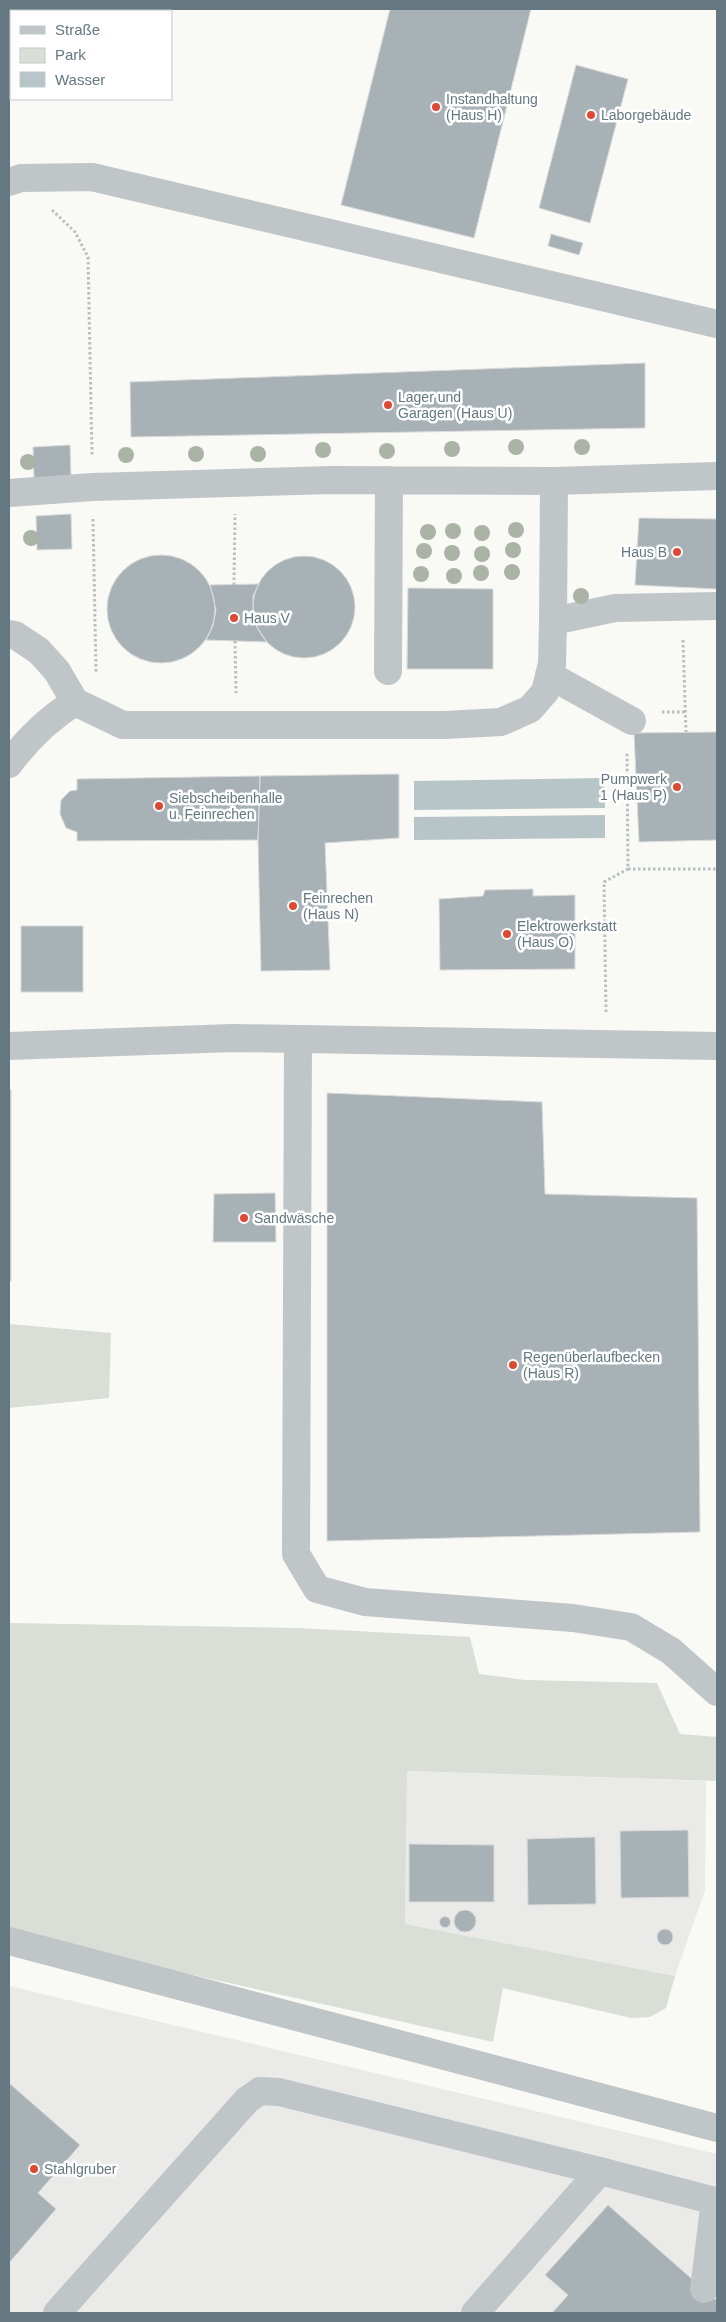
<svg xmlns="http://www.w3.org/2000/svg" width="726" height="2322" viewBox="0 0 726 2322" font-family="Arial,sans-serif">
<style>
.built{fill:#eaeae9}
.green{fill:#d9ded6}
.water{fill:#b8c5c8}
.building{fill:#a7b1b6;stroke:#dadad9}
.lines{fill:none;stroke-linecap:round;stroke-linejoin:round}
.path{stroke:#bbbec0;stroke-width:3;stroke-dasharray:2.5 2.5;stroke-linecap:butt}
.minor{stroke:#c0c5c8;stroke-width:28}
.tree{fill:#aab3a5}
.poi-dot{fill:#de4a31;stroke:#fff;stroke-width:2}
.labels{text-anchor:middle;stroke-width:5;stroke-linejoin:round;paint-order:stroke}
.poi-label{font-size:14px;fill:#657780;stroke:#fff;text-anchor:start}
</style>
<rect width="100%" height="100%" fill="#f9f9f6"/>
<!-- built -->
<path class="built" d="M407,1771L706,1781L705,1890L675,1976L405,1924Z
M9,1986L717,2154V2313H9Z"/>
<!-- green -->
<path class="green" d="M9,1324L111,1333L109,1398L9,1408Z
M9,1623L298,1628L470,1637L479,1674L525,1680L657,1683L680,1734L717,1737V1781L407,1771L405,1924L675,1976L666,2008L650,2017L631,2018L503,1988L493,2042L9,1934Z"/>
<!-- water -->
<path class="water" d="M604,778L605,808L414,810V781Z
M605,815V838L414,840V817Z"/>
<!-- building -->
<path class="building" d="M16,9H89L88,11H15Z
M390,9H531L474,238L341,205Z
M576,65L628,79L590,223L539,208Z
M551,234L583,243L579,255L548,246Z
M645,363V428L131,437L130,382Z
M70,445L71,476L34,478L33,447Z
M71,514L72,549L37,550L36,516Z
M639,518L717,519V589L635,585Z
M107 609a54 54 0 1 1 108 0a54 54 0 1 1-108 0Z
M253 607a51 51 0 1 1 102 0a51 51 0 1 1-102 0Z
M259,584L253,596V612L255,624L267,642L206,640L213,626L216,610L210,585Z
M408,588L493,589V669H407Z
M717,732V840L639,842L634,733Z
M399,774V838L325,843L330,970L261,971L258,840L260,776Z
M260,776L258,840L77,841V832L66,828L60,814L61,800L70,791L77,790V779Z
M533,889V896L575,895V969L440,970L439,899L483,896L485,890Z
M21,926H83V992H21Z
M9,1090H11V1281H9Z
M327,1093L542,1102L545,1194L697,1198L700,1532L327,1541Z
M275,1193L276,1242H213L214,1194Z
M688,1830L689,1897L621,1898L620,1831Z
M595,1837L596,1904L528,1905L527,1839Z
M409,1844L494,1845V1902H409Z
M454 1921a11 11 0 1 1 22 0a11 11 0 1 1-22 0Z
M439.5 1922a5.5 5.5 0 1 1 11 0a5.5 5.5 0 1 1-11 0Z
M657 1937a8 8 0 1 1 16 0a8 8 0 1 1-16 0Z
M9,2083L80,2145L38,2193L56,2209L9,2263Z
M608,2205L717,2301V2313H552L568,2295L545,2275Z"/>
<g class="lines">
<!-- path -->
<path class="path" d="M52,210L75,232L88,257L92,455
M93,519L96,673
M234,585L235,514
M683,640L686,732
M235,641L236,693
M662,712H686
M628,869H717
M606,1012L604,882L628,869L627,753"/>
<!-- minor -->
<path class="minor" d="M9,182L21,178L92,177L717,324
M554,481L553,621L615,608L717,606
M9,493L93,487L331,480L554,481L717,476
M9,634L15,635L39,651L57,671L75,702L123,725H445L501,722L530,709L545,692L552,664L553,621
M388,671L389,480
M549,675L632,721
M9,764C28,738 48,719 75,702
M298,1039L296,1554L317,1589L365,1602L573,1618L631,1627L671,1651L717,1692
M9,1046L232,1038L717,1046
M9,1941L717,2128
M600,2171L715,2201L704,2289
M57,2313L247,2100L260,2091L279,2092L600,2171L475,2313"/>
</g>
<!-- trees -->
<g class="tree">
<circle cx="516" cy="447" r="8"/>
<circle cx="582" cy="447" r="8"/>
<circle cx="452" cy="449" r="8"/>
<circle cx="323" cy="450" r="8"/>
<circle cx="387" cy="451" r="8"/>
<circle cx="196" cy="454" r="8"/>
<circle cx="258" cy="454" r="8"/>
<circle cx="126" cy="455" r="8"/>
<circle cx="28" cy="462" r="8"/>
<circle cx="516" cy="530" r="8"/>
<circle cx="453" cy="531" r="8"/>
<circle cx="428" cy="532" r="8"/>
<circle cx="482" cy="533" r="8"/>
<circle cx="31" cy="538" r="8"/>
<circle cx="513" cy="550" r="8"/>
<circle cx="424" cy="551" r="8"/>
<circle cx="452" cy="553" r="8"/>
<circle cx="482" cy="554" r="8"/>
<circle cx="512" cy="572" r="8"/>
<circle cx="481" cy="573" r="8"/>
<circle cx="421" cy="574" r="8"/>
<circle cx="454" cy="576" r="8"/>
<circle cx="581" cy="596" r="8"/>
</g>
<!-- markers -->
<g class="poi-dot">
<circle cx="436" cy="107" r="5"/>
<circle cx="591" cy="115" r="5"/>
<circle cx="388" cy="405" r="5"/>
<circle cx="677" cy="552" r="5"/>
<circle cx="234" cy="618" r="5"/>
<circle cx="677" cy="787" r="5"/>
<circle cx="159" cy="806" r="5"/>
<circle cx="293" cy="906" r="5"/>
<circle cx="507" cy="934" r="5"/>
<circle cx="244" cy="1218" r="5"/>
<circle cx="513" cy="1365" r="5"/>
<circle cx="34" cy="2169" r="5"/>
</g>
<g class="labels">
<!-- poi labels -->
<g class="poi-label">
<text x="446" y="104">Instandhaltung<tspan x="446" dy="16">(Haus H)</tspan></text>
<text x="601" y="120">Laborgebäude</text>
<text x="398" y="402">Lager und<tspan x="398" dy="16">Garagen (Haus U)</tspan></text>
<text x="667" y="557" text-anchor="end">Haus B</text>
<text x="244" y="623">Haus V</text>
<text x="667" y="784" text-anchor="end">Pumpwerk<tspan x="667" dy="16">1 (Haus P)</tspan></text>
<text x="169" y="803">Siebscheibenhalle<tspan x="169" dy="16">u. Feinrechen</tspan></text>
<text x="303" y="903">Feinrechen<tspan x="303" dy="16">(Haus N)</tspan></text>
<text x="517" y="931">Elektrowerkstatt<tspan x="517" dy="16">(Haus O)</tspan></text>
<text x="254" y="1223">Sandwäsche</text>
<text x="523" y="1362">Regenüberlaufbecken<tspan x="523" dy="16">(Haus R)</tspan></text>
<text x="44" y="2174">Stahlgruber</text>
</g>
</g>
<!-- border -->
<rect width="726" height="2322" fill="none" stroke="#657780" stroke-width="20"/>
<!-- legend -->
<rect x="10" y="10" width="162" height="90" fill="#ffffff" stroke="#c1c9cc"/>
<rect x="20" y="26" width="25" height="8" fill="#c0c5c8" stroke="#c1c9cc"/>
<text x="55" y="35" font-size="15" fill="#657780">Straße</text>
<rect x="20" y="48" width="25" height="15" fill="#d9ded6" stroke="#c1c9cc"/>
<text x="55" y="60" font-size="15" fill="#657780">Park</text>
<rect x="20" y="72" width="25" height="15" fill="#b8c5c8" stroke="#c1c9cc"/>
<text x="55" y="85" font-size="15" fill="#657780">Wasser</text>
</svg>
